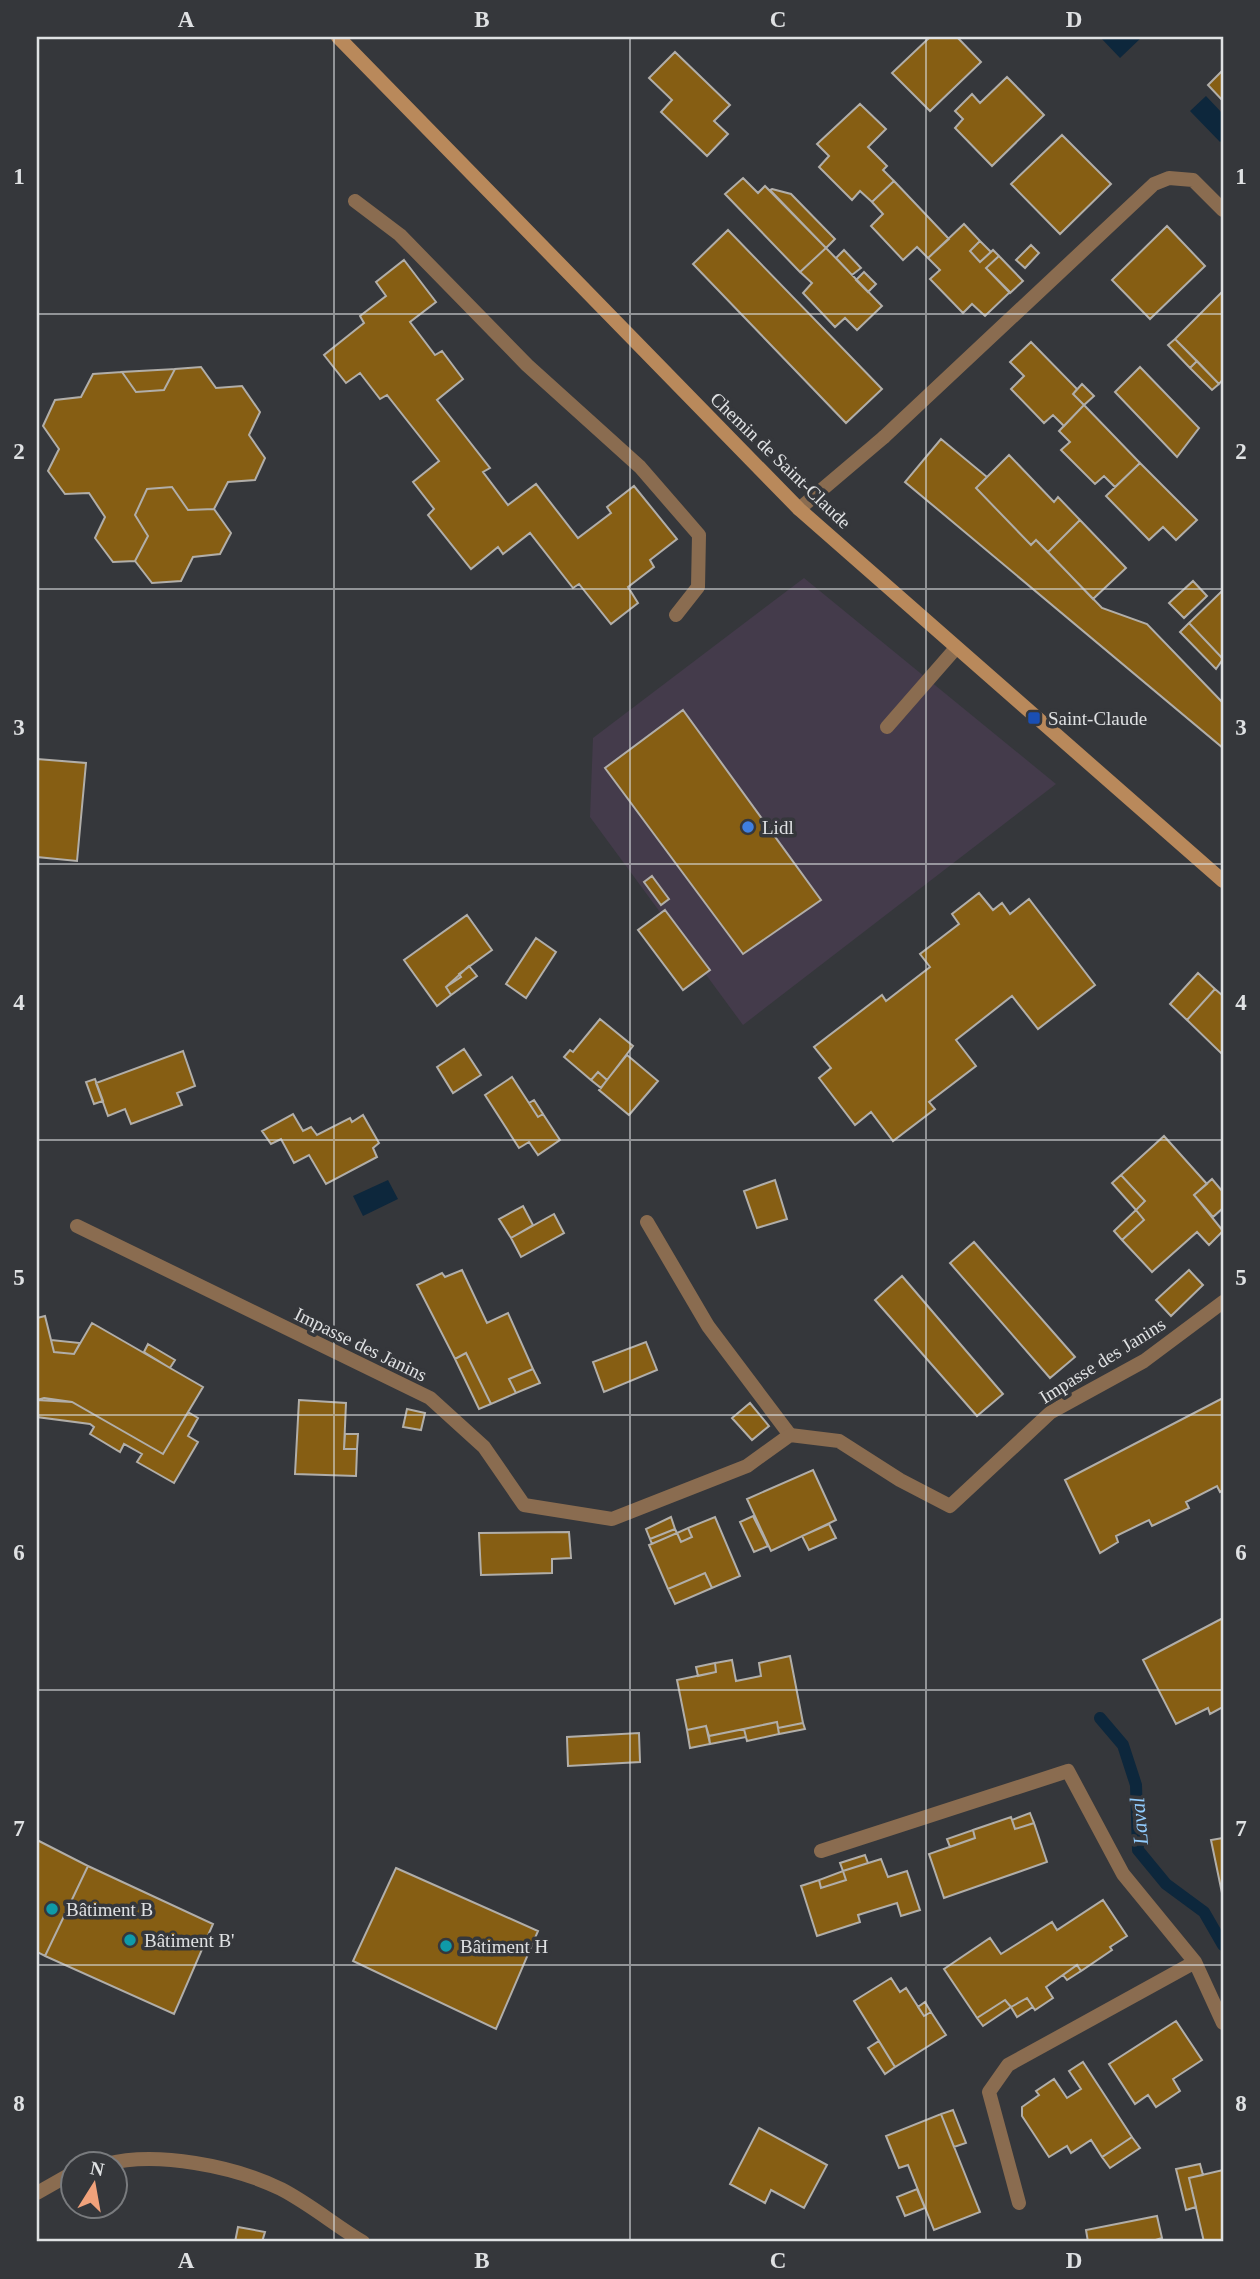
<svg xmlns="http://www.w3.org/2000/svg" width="1260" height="2279" viewBox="0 0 1260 2279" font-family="Georgia,serif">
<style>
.commercial{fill:#443b4b}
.water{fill:#0d273c}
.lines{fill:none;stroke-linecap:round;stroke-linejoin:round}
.stream{stroke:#0d273c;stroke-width:12}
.building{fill:#865e13;stroke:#b1aea9;stroke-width:2}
.lane{stroke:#8a6c50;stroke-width:14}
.street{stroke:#8a6c50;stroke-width:14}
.secondary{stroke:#b9895b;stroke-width:14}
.grid{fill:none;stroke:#dfe1e3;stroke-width:2;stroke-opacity:0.55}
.transit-dot{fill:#1a4fb4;stroke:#35373b;stroke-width:2.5}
.shop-dot{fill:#3f7fe0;stroke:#35373b;stroke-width:2.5}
.culture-dot{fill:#0f9aa8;stroke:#35373b;stroke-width:2.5}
.labels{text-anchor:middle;stroke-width:7;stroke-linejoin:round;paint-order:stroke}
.street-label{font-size:19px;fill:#dfe1e3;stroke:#35373b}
.poi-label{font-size:19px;fill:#dfe1e3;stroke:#35373b;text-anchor:start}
.water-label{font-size:21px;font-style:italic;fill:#92cdff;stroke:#35373b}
.neatline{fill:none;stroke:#dfe1e3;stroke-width:2.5}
.grid-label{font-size:23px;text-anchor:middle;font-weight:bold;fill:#dfe1e3}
</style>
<rect width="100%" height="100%" fill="#35373b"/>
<!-- commercial -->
<path class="commercial" d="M804,578L1056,784L743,1025L590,817L593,738Z"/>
<!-- water -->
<path class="water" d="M1100,37H1142L1120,58Z
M1206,96L1223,114V139L1220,142L1190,111Z
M388,1180L398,1199L363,1216L353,1196Z"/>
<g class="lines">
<!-- stream -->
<path class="stream" d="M1100,1718L1123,1745L1136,1785L1138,1850L1166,1884L1204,1912L1223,1945"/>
</g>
<!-- building -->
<path class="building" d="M930,37H957L981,62L930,111L892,73Z
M675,52L730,105L714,121L728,134L707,156L661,112L672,100L649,78Z
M1223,70V101L1208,85Z
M1007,77L1044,115L992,166L955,128L963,119L955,111L972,94L980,103Z
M860,104L886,129L868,147L887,166L883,170L894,181L872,202L860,191L852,200L819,167L829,156L817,144Z
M1062,135L1111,184L1060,234L1011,184Z
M743,178L758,193L765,186L826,248L800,272L725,194Z
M894,181L949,239L928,258L917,247L903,260L871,226L883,214L872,202Z
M772,189L791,194L835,239L826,248L770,190Z
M964,224L980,241L970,251L980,262L993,250L999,256L986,268L1010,292L985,316L972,304L963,313L930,279L940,270L928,258Z
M1167,226L1205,266L1150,319L1112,280Z
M728,230L882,389L846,423L693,264Z
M980,241L991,252L980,262L970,251Z
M1031,245L1039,253L1025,268L1016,260Z
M826,248L882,306L857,330L845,318L835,327L803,293L812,283L800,272Z
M844,250L861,268L852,275L836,258Z
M999,256L1023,281L1010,293L986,268Z
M404,260L436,302L410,322L435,355L442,351L463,379L437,400L490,468L483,472L508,505L536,484L578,538L611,513L607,507L634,486L677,539L650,560L654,567L628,587L638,603L611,624L579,584L573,588L530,533L503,554L498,547L471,569L428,515L434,509L413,482L439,461L387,395L380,399L360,373L346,383L324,355L364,323L360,316L386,296L376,282Z
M864,272L876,284L868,292L856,280Z
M1223,291V379L1219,384L1175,339Z
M1175,339L1197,361L1190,368L1168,345Z
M1031,342L1077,389L1073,394L1084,405L1064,426L1053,415L1044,423L1011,389L1024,376L1010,362Z
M1197,361L1219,384L1212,390L1190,368Z
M201,367L216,388L242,386L260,412L249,435L265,458L255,480L228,482L214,509L188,510L172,487L147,489L135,515L148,536L135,561L113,562L95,538L105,517L89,493L65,494L48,471L59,449L43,426L55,400L81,397L93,374L122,372L136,392L164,390L175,369Z
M1140,367L1199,428L1177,457L1115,392Z
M175,369L164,390L136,392L122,372Z
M1082,384L1094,396L1084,405L1073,394Z
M1084,405L1140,463L1115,487L1104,476L1095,484L1061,450L1070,442L1059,431Z
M941,439L987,477L976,488L1031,545L1036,540L1102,608L1147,624L1223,703V748L905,482Z
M1009,455L1054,502L1058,497L1080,520L1048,552L1036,540L1031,545L976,488Z
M1140,463L1197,520L1176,540L1163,527L1149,540L1106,496Z
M172,487L188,510L214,509L231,533L220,554L193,557L181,581L152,583L135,561L148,536L135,515L147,489Z
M1080,520L1126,568L1093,599L1048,552Z
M1193,581L1207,596L1184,618L1169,603Z
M1223,590V659L1189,623Z
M1189,623L1223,659L1216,669L1180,632Z
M683,710L821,900L743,954L605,768Z
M37,759L86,763L77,861L37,857Z
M652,876L669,899L661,905L644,882Z
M979,893L993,910L1002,903L1010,914L1029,899L1095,985L1038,1029L1012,996L956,1040L976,1066L929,1102L935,1109L893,1141L871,1112L855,1125L819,1078L831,1068L814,1047L882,995L886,1001L930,967L920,954L959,924L952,914Z
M665,910L710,970L683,990L638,930Z
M467,915L492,950L459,974L461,977L446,987L451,995L437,1006L404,960Z
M536,938L556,952L526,998L506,984Z
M469,966L477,976L451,995L446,987Z
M1198,973L1215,989L1187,1020L1170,1004Z
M1215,989L1223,996V1055L1187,1020Z
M600,1019L633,1046L607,1080L598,1072L591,1080L564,1057L570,1050L573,1052Z
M464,1049L481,1075L453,1093L437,1067Z
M183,1051L195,1086L177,1093L182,1105L131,1124L125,1109L108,1116L96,1083Z
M627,1055L658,1081L629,1115L599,1090Z
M598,1072L607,1080L601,1088L591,1080Z
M512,1077L538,1117L543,1114L560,1140L538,1155L529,1142L519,1148L485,1095Z
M95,1079L103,1101L94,1104L86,1082Z
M534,1100L543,1114L538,1117L529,1103Z
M293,1114L303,1131L311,1127L317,1135L350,1118L352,1122L363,1115L379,1143L373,1148L377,1157L326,1184L309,1155L294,1163L281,1139L271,1144L262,1131Z
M1164,1136L1207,1184L1194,1195L1223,1231L1209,1245L1197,1232L1152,1272L1122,1240L1144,1220L1136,1210L1145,1201L1121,1175Z
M1121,1175L1145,1201L1136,1210L1112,1183Z
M1212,1179L1223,1192V1208L1213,1217L1194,1195Z
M775,1180L787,1219L757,1228L744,1191Z
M523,1206L533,1225L511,1238L499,1219Z
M1136,1210L1144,1220L1122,1240L1114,1231Z
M554,1214L564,1233L521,1257L511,1238Z
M974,1242L1075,1357L1050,1378L950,1263Z
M462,1270L487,1323L508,1313L533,1369L509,1379L516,1393L491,1404L466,1353L455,1359L417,1285L442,1273L445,1277Z
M1189,1270L1203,1285L1171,1316L1156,1300Z
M902,1276L1003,1394L977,1416L875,1300Z
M45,1316L54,1352L74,1354L92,1323L203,1387L163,1454L72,1402L37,1400V1318Z
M51,1340L80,1343L74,1354L54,1352Z
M646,1342L657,1370L604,1392L593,1362Z
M148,1344L175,1360L170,1368L144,1352Z
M466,1353L491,1404L479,1409L455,1359Z
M533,1369L540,1383L516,1393L509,1379Z
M44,1398L72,1402L163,1454L188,1412L198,1418L188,1436L198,1442L174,1483L137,1462L142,1454L124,1444L120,1452L90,1434L94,1427L90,1424L37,1417V1400Z
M1223,1398V1490L1220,1492L1217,1486L1186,1502L1189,1508L1152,1526L1149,1520L1116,1536L1118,1542L1100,1553L1065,1480Z
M299,1400L346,1403L344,1449H357L356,1476L295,1474Z
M750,1403L769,1426L752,1440L732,1418Z
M407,1409L425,1413L421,1430L403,1427Z
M345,1434H358L357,1449H344Z
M813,1470L836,1520L771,1551L747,1499Z
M753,1516L768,1546L754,1552L740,1522Z
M671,1517L675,1529L650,1539L646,1529Z
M715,1517L740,1576L712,1588L705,1573L668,1589L649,1545L677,1533L681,1542L692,1537L688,1528Z
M829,1524L836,1538L809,1550L802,1536Z
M688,1528L692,1537L681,1542L677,1533Z
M675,1529L677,1533L652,1544L650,1539Z
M569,1532L571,1558L552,1559V1573L481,1575L479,1533Z
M705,1573L712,1588L675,1604L668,1589Z
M1223,1618V1707L1210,1714L1208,1708L1176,1724L1143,1660Z
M790,1656L803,1723L778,1728L777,1722L709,1736L706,1726L687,1730L677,1680L716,1672L715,1663L732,1660L736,1681L761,1676L759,1663Z
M715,1663L716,1672L698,1676L696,1667Z
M777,1722L779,1734L747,1741L744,1729Z
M803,1723L805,1729L779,1734L778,1728Z
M706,1726L710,1744L690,1748L687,1730Z
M744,1729L746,1737L710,1744L709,1736Z
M639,1733L640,1762L568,1766L567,1737Z
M1030,1813L1034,1823L1015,1829L1012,1820Z
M1011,1817L1015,1829L1034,1823L1047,1862L944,1898L929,1854L975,1838L973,1830Z
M973,1830L975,1838L950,1847L947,1839Z
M1223,1838V1892L1222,1893L1211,1840Z
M37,1840L88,1866L45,1956L37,1952Z
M865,1855L868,1863L843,1871L840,1863Z
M881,1859L888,1877L907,1871L920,1910L901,1916L897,1903L858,1915L860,1922L817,1936L801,1886L819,1880L821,1888L846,1880L843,1871Z
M88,1866L213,1924L174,2014L45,1956Z
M396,1868L538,1931L496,2029L353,1961Z
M843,1871L846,1880L821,1888L819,1880Z
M1103,1900L1127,1936L1110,1947L1112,1950L1081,1971L1077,1965L1046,1987L1053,1998L1035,2010L1027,1998L1011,2007L1005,2000L977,2018L944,1969L990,1938L1001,1954L1052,1922L1057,1930Z
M1077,1965L1081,1971L1067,1980L1063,1975Z
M891,1978L900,1992L906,1988L924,2016L931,2012L946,2035L895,2067L854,2001Z
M1027,1998L1033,2007L1017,2017L1011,2007Z
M1005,2000L1011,2007L983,2026L977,2018Z
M925,2002L931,2012L924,2016L918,2007Z
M1176,2021L1202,2060L1173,2079L1180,2091L1156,2107L1148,2095L1135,2104L1109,2064Z
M879,2041L895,2067L885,2074L868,2048Z
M1083,2062L1132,2137L1102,2157L1091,2140L1071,2153L1067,2146L1049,2157L1022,2116V2107L1039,2095L1036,2091L1054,2079L1067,2098L1081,2089L1069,2071Z
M953,2110L966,2143L954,2147L941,2114Z
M941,2114L980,2212L934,2230L908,2165L899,2168L886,2136Z
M759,2128L827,2165L804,2208L771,2190L765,2203L730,2184Z
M1132,2137L1140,2148L1110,2168L1102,2157Z
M1200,2164L1203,2175L1189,2178L1196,2207L1186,2210L1176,2169Z
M1223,2170V2241L1204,2242L1189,2178Z
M917,2189L925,2208L905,2216L897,2197Z
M1157,2216L1162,2238L1149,2242H1088L1086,2230Z
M238,2227L265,2232L262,2242H235Z"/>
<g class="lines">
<!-- lane -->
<path class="lane" d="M355,201L400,235L527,365L640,467L699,535L698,587L676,615
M799,509L884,437
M887,727L956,648
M647,1222L708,1326L790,1435"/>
<!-- street -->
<path class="street" d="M884,437L1154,184L1169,178L1193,180L1223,210
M77,1226L430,1398L484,1447L524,1505L612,1519L747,1466L790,1435L839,1441L900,1480L950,1506L1051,1412L1144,1361L1223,1302
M821,1851L1068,1771L1123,1874L1195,1962L1223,2023
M106,2164C157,2151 234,2166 281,2189C310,2204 336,2226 363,2242
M37,2193L74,2172
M1019,2203L989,2092L1008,2065L1195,1962"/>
<!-- secondary -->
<path class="secondary" d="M338,37L799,509L1223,881"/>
</g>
<!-- grid -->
<path class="grid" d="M334,37V2242M630,37V2242M926,37V2242M37,314H1223M37,589H1223M37,864H1223M37,1140H1223M37,1415H1223M37,1690H1223M37,1965H1223"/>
<!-- markers -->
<rect class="transit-dot" x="1027" y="711" width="14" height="14" rx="3.5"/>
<circle class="shop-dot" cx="748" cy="827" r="7"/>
<g class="culture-dot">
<circle cx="52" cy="1909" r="7"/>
<circle cx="130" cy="1940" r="7"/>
<circle cx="446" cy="1946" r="7"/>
</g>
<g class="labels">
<!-- street labels -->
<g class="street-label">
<text transform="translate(781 460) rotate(44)" y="7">Chemin de Saint-Claude</text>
<text transform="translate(361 1344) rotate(26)" y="7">Impasse des Janins</text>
<text transform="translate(1102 1360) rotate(-32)" y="7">Impasse des Janins</text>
</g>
<!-- poi labels -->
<g class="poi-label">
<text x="1048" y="725">Saint-Claude</text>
<text x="762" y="834">Lidl</text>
<text x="66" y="1916">Bâtiment B</text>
<text x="144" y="1947">Bâtiment B'</text>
<text x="460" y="1953">Bâtiment H</text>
</g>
<!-- water labels -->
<g class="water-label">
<text transform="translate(1139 1821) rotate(-95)" y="7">Laval</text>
</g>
</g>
<!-- border -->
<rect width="1260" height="2279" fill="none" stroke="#35373b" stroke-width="77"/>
<!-- north arrow -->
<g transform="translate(94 2185) rotate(11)"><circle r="33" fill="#35373b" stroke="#797b7e" stroke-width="2"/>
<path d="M0-5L12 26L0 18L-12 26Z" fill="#f1a27b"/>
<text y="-10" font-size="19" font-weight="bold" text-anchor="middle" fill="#dfe1e3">N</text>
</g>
<rect x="38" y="38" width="1184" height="2202" class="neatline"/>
<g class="grid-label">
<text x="186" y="27">A</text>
<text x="482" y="27">B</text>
<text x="778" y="27">C</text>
<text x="1074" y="27">D</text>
<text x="19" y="184">1</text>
<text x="1241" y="184">1</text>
<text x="19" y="459">2</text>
<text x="1241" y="459">2</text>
<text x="19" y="735">3</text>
<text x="1241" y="735">3</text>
<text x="19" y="1010">4</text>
<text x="1241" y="1010">4</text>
<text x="19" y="1285">5</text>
<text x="1241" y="1285">5</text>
<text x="19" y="1560">6</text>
<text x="1241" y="1560">6</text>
<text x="19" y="1836">7</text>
<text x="1241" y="1836">7</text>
<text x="19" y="2111">8</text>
<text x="1241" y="2111">8</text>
<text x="186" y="2268">A</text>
<text x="482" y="2268">B</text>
<text x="778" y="2268">C</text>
<text x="1074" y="2268">D</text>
</g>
</svg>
